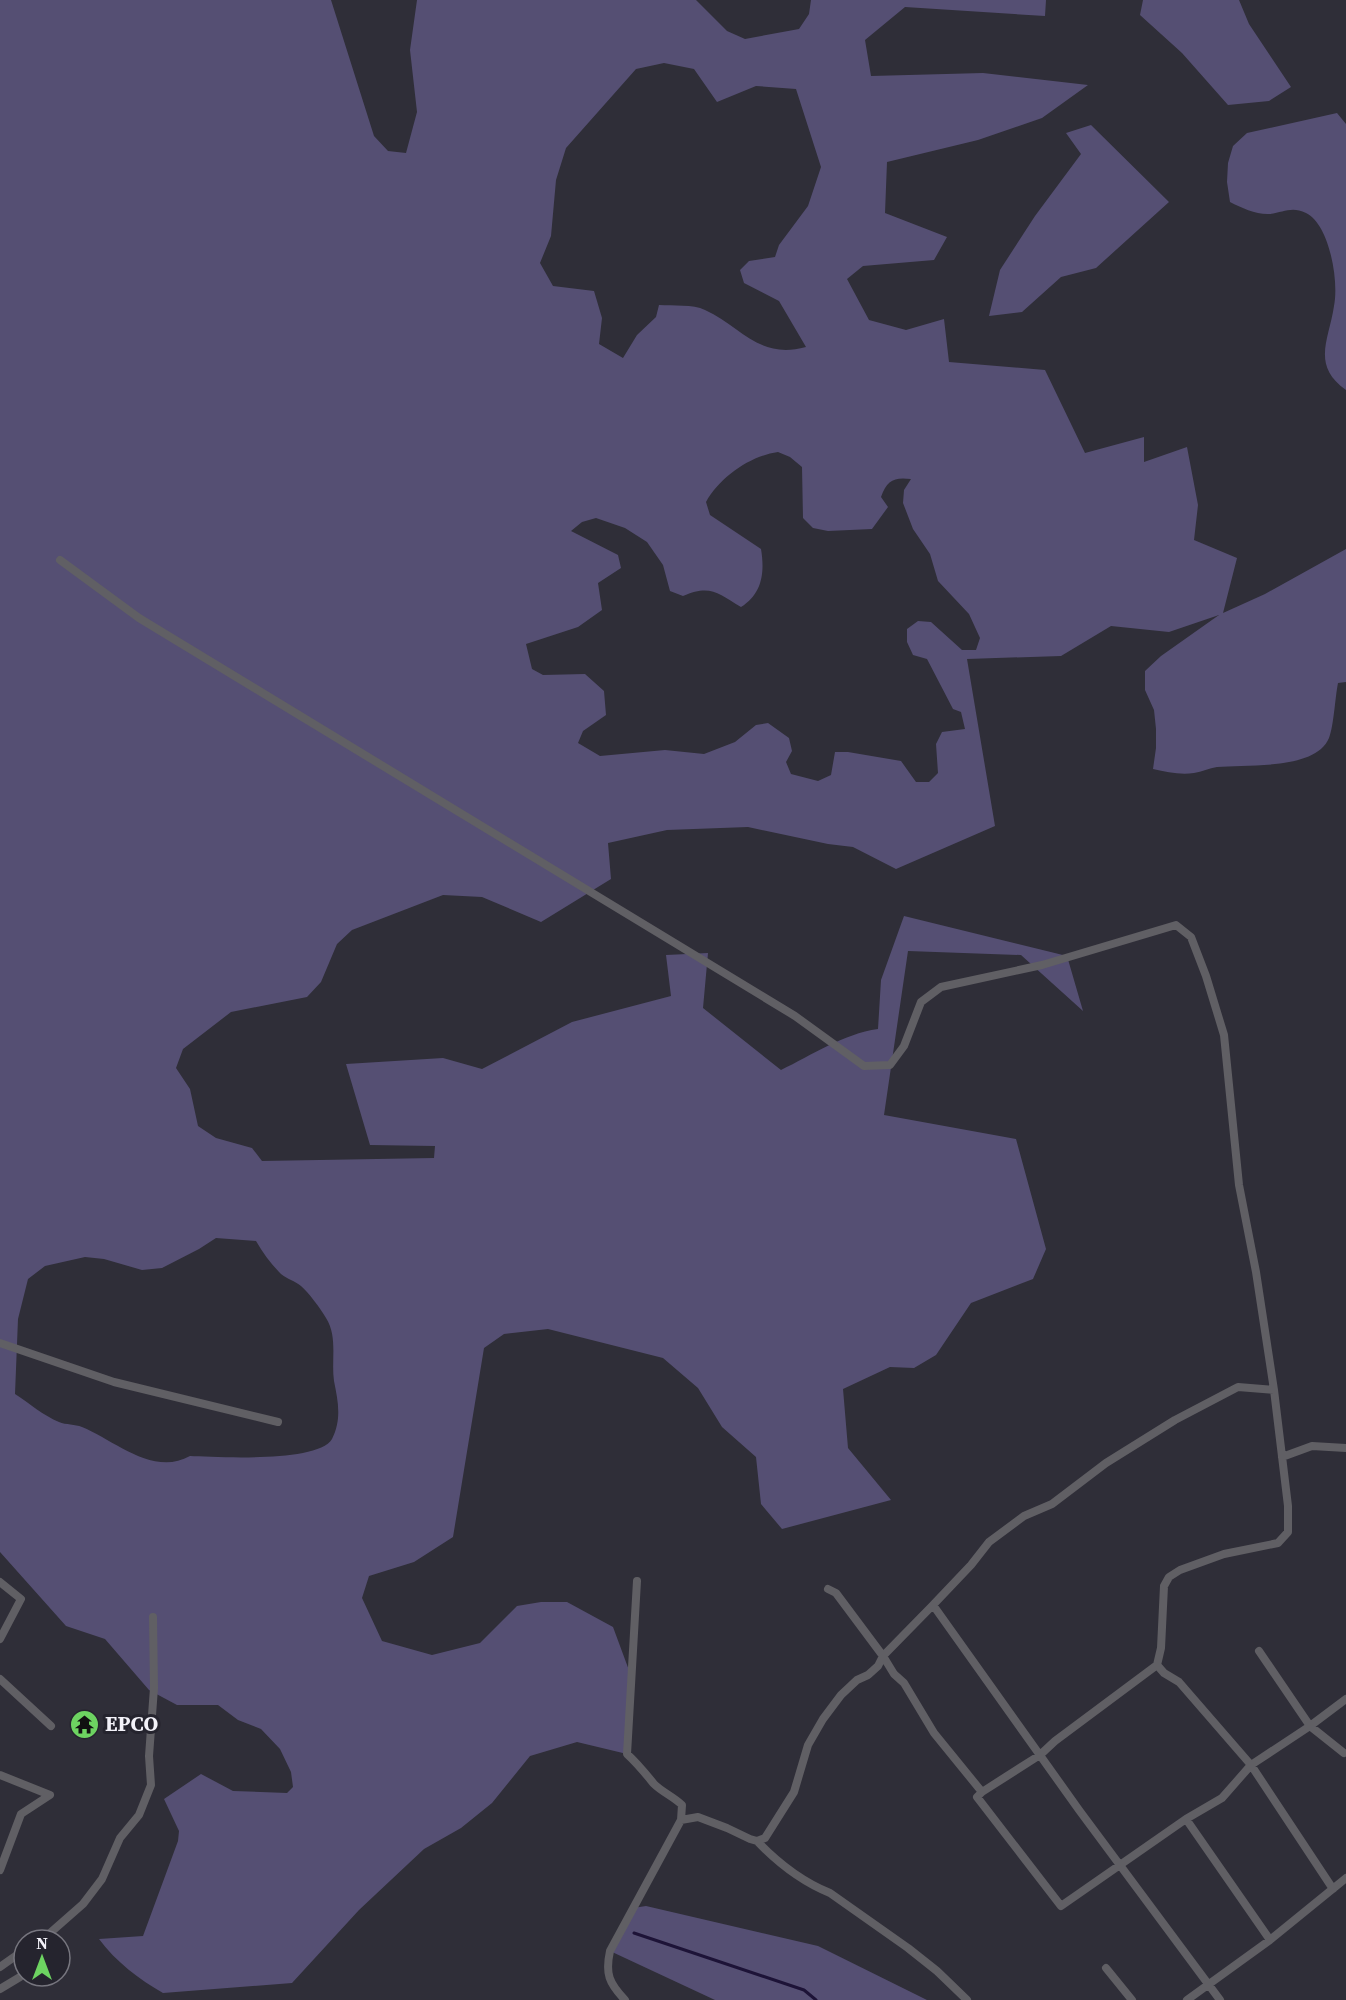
<svg xmlns="http://www.w3.org/2000/svg" width="1346" height="2000" viewBox="0 0 1346 2000" font-family="'Source Serif 4',serif">
<style>
.green{fill:#554f73;fill-rule:evenodd}
.lines{fill:none;stroke-linecap:round;stroke-linejoin:round}
.stream{stroke:#1d1337;stroke-width:3}
.minor{stroke:#605f64;stroke-width:8}
.labels{text-anchor:middle;stroke-width:6;stroke-linejoin:round;paint-order:stroke}
.poi-label{font-size:21px;font-weight:bold;fill:#f3f2f9;stroke:#25242e;text-anchor:start}
</style>
<rect width="100%" height="100%" fill="#2f2e38"/>
<!-- green -->
<path class="green" d="M0,0H331L374,136L388,151L406,153L417,112L410,50L417,0H696L727,31L745,39L799,29L809,14L811,0H1046L1045,16L905,7L865,40L871,76L983,73L1088,85L1042,118L978,140L887,162L885,213L947,237L934,260L863,266L847,279L869,320L906,330L944,319L949,362L1045,370L1085,453L1144,437V462L1187,447L1198,505L1194,540L1237,558L1223,613L1265,594L1346,549V682L1338,683C1335,698 1334,725 1329,738C1315,771 1245,764 1217,767C1209,768 1202,772 1194,773C1180,775 1167,772 1153,769L1156,748V729L1154,710L1145,690V671L1161,656L1219,615L1169,632L1111,626L1061,656L967,659L995,826L896,869L853,847L828,844L748,827L667,830L608,843L611,879L541,922L482,897L443,895L352,930L337,944L321,982L307,997L231,1012L183,1049L176,1068L190,1089L198,1126L216,1138L252,1148L262,1161L434,1158L435,1146L370,1145L346,1064L443,1058L482,1069L572,1022L671,996L666,955L708,953L703,1008L781,1070C812,1055 843,1034 878,1029L881,980L904,916L1067,956L1083,1011L1021,955L908,951L884,1115L1016,1139L1046,1249L1033,1279L971,1303L936,1355L914,1368L890,1367L843,1389L848,1448L891,1500L782,1529L761,1504L756,1457L722,1427L698,1388L663,1358L548,1329L504,1334L484,1348L453,1537L414,1562L369,1576L362,1598L382,1641L432,1655L480,1643L517,1606L541,1602H567L613,1627L630,1673L627,1754L577,1742L530,1756L492,1803L461,1828L424,1849L359,1910L292,1983L163,1993C140,1980 115,1961 99,1939L143,1936L178,1841L179,1831L164,1799L201,1774L233,1791L287,1793L293,1787L291,1772L280,1749L261,1729L238,1720L218,1705H177L149,1690L105,1639L66,1626L0,1552ZM664,63L694,69L717,102L756,86L796,89L821,167L808,206L779,245L775,257L749,261L740,270L744,283L779,301L806,347C759,360 742,327 705,310C693,304 673,306 659,305L656,317L637,335L623,358L599,344L602,318L594,291L553,286L540,263L551,236L556,180L566,148L636,69ZM778,452L790,457L802,467L803,518L813,528L828,531L872,529L888,507L881,497C887,480 894,477 911,479L904,490L903,503L913,529L930,554L938,581L969,614L980,638L976,650H962L931,622L918,621L907,629V642L913,655L927,659L953,709L961,712L965,729L942,732L936,744L938,773L929,782H916L901,761L848,752H835L831,775L818,781L791,774L786,762L792,751L789,738L768,723L756,725L735,742L704,754L665,750L600,756L578,743L583,731L606,715L604,691L585,674L543,675L532,669L526,644L578,627L602,610L598,583L621,568L618,555L571,531L582,522L596,518L625,528L647,542L663,565L670,591L683,596C710,584 718,593 741,607C762,594 765,573 761,549L710,515L706,502C720,477 750,456 778,452ZM216,1238L256,1241C263,1253 271,1264 281,1274C287,1279 295,1281 301,1286C309,1293 320,1308 326,1318C338,1337 331,1360 334,1381C338,1401 342,1419 332,1439C318,1463 217,1457 190,1456C153,1477 114,1440 82,1427C75,1424 66,1425 59,1422C44,1416 29,1403 15,1394L18,1319L28,1279L45,1266L85,1257L104,1259L142,1270L162,1268L199,1249Z
M1143,0H1239L1249,24L1291,87L1269,101L1228,105L1182,53L1140,15Z
M1337,113L1346,124V390C1311,365 1329,340 1334,306C1339,282 1330,225 1306,213C1292,206 1284,212 1270,214C1257,215 1242,208 1230,202L1227,182L1228,163L1233,146L1247,133Z
M1091,125L1169,202L1096,268L1061,277L1022,312L989,316L1000,270L1035,216L1081,154L1066,133Z
M646,1906L818,1946L927,2000H715L610,1951L633,1908Z"/>
<g class="lines">
<!-- stream -->
<path class="stream" d="M634,1933L804,1990L816,2000"/>
<!-- minor -->
<path class="minor" d="M60,560L139,618L795,1016L864,1066L890,1065L904,1046L921,1002L941,987L1042,965L1176,925L1191,937L1206,976L1224,1035L1239,1185L1256,1272L1274,1390L1238,1387L1175,1420L1106,1463L1052,1504L1024,1516L989,1542L971,1565L933,1605L1079,1810L1220,2000
M0,1343L114,1382L278,1422
M1282,1457L1312,1446L1346,1448
M0,1582L21,1599L0,1639
M933,1605L883,1656L894,1674L904,1683L934,1733L982,1792L1040,1755L1055,1741L1157,1665L1161,1648L1164,1586L1169,1577L1180,1570L1224,1554L1278,1543L1288,1532V1506L1274,1390
M1259,1651L1310,1726L1344,1753
M1157,1665L1164,1673L1179,1682L1251,1765L1333,1889
M0,1679L51,1726
M0,1775L50,1795L21,1814L0,1870
M982,1792L977,1797L1061,1906L1186,1819L1222,1798L1251,1765L1310,1726L1346,1699
M1186,1819L1270,1940
M681,1820L698,1817L727,1828L750,1839L757,1841L765,1838L794,1792L808,1745L823,1719L841,1695L857,1680L868,1675L878,1666L883,1656L836,1593L828,1589
M757,1841C777,1862 803,1882 830,1893L908,1948L937,1971L967,2000
M39,1940L50,1933L83,1904L102,1879L120,1838L139,1815L151,1785L149,1756L154,1688L153,1617
M0,1967L24,1950
M1106,1968L1132,2000
M0,1989L20,1977
M625,2000C609,1983 605,1974 610,1951L681,1820L682,1805C674,1797 662,1792 654,1784C645,1773 638,1764 627,1754L637,1581
M1187,2000L1270,1940L1346,1878"/>
</g>
<!-- icons -->
<defs>
<symbol id="temple-disc" viewBox="-11 -11 22 22"><circle r="9.5" fill="#6dd361" stroke="#25242e"/><path d="M0-6L5-2H3V0L6.5 2.5H4V6H1.5V3h-3V6H-4V2.5H-6.5L-3 0V-2H-5Z" fill="#111"/></symbol>
</defs>
<g fill-rule="evenodd">
<use href="#temple-disc" x="68" y="1708" width="33" height="33"/>
</g>
<g class="labels">
<!-- poi labels -->
<g class="poi-label">
<text x="105" y="1731">EPCO</text>
</g>
</g>
<!-- north arrow -->
<g transform="translate(42 1958)"><circle r="28" fill="#25242e" stroke="#77767f" stroke-width="1.5"/>
<path d="M0-4.5L10 22L0 15L-10 22Z" fill="#6dd361"/>
<text y="-9" font-size="16" font-weight="bold" text-anchor="middle" fill="#f3f2f9">N</text>
</g>
</svg>
